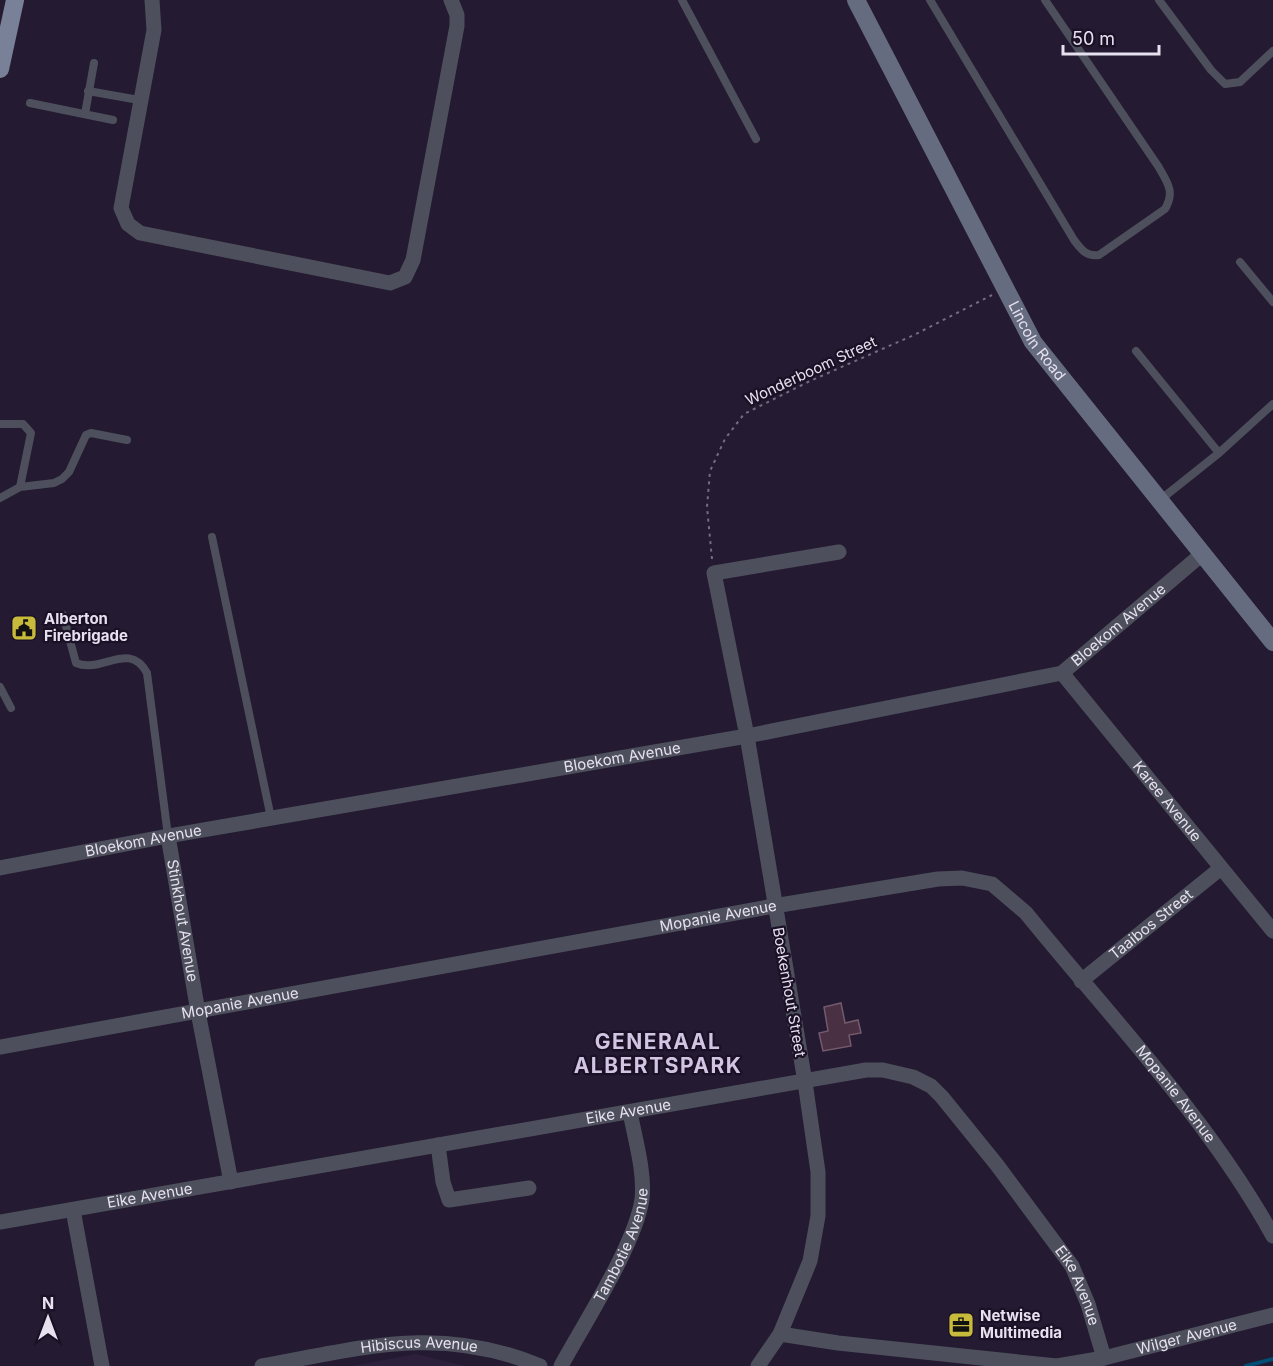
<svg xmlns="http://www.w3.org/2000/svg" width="1273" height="1366" viewBox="0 0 1273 1366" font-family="Inter,sans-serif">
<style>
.built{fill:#2d203d}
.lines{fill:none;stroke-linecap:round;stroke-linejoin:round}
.stream{stroke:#024e75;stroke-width:4}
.building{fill:#493143;stroke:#755a6e;stroke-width:1.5}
.path{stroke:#756d81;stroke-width:2;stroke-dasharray:3 4.5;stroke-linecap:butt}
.lane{stroke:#4d505c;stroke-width:8}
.street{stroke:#4d505c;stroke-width:15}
.secondary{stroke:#666c7f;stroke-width:18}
.primary{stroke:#798199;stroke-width:18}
.labels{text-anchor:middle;stroke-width:4.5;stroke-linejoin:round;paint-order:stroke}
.street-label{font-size:15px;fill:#e6e0ef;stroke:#1b1127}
.poi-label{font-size:15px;font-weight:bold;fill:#e6e0ef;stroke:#1b1127;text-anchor:start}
.district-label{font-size:21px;font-weight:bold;letter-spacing:1.5px;fill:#d2c5e4;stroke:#1b1127}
</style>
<rect width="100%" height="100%" fill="#241a31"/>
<!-- built -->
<path class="built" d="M416,1354L465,1366H352Z"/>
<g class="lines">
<!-- stream -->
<path class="stream" d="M1246,1366L1273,1359"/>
</g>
<!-- building -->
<path class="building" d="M841,1003L845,1023L858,1020L861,1033L849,1035L851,1046L823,1051L819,1033L828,1031L824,1007Z"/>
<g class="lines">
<!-- path -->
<path class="path" d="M712,559L707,507L710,471L725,439L744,414L810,381L914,335L992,295"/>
<!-- lane -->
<path class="lane" d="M682,0L756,139
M930,0L1074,240C1081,249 1086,257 1099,255L1165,209C1175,192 1168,183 1158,166L1045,0
M1159,0L1211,70L1225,84L1240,82L1273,51
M88,91L139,100
M30,103L113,120
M85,114L94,63
M1240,262L1273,302
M1136,351L1219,453
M0,424H23L31,433L20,487
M0,498L20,487L54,483L62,479L69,472L86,435L91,433L127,440
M1160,500L1219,453L1273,404
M212,537L271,818
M63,615L76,663C102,674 129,640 147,673L168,836
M0,687L11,708"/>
<!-- street -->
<g class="street">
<path d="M152,0L154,30L121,208L128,224L140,233L390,283L405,277L413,260L457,26V15L451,0"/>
<path id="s1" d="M1062,673L1273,931"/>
<path id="s2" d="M168,836L198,1012L231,1182"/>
<path id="s3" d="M0,868L168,836L747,736L1062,673L1201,555"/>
<path id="s4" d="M1081,981L1221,868"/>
<path id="s5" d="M0,1047L774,906L938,879L962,878L992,884L1026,913C1111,1018 1207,1117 1273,1236"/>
<path d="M438,1145L443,1182L449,1200L529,1188"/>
<path d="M73,1210L102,1366"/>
<path id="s6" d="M0,1222L866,1070H883L913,1077L931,1086L942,1097L997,1165L1072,1266L1088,1304L1104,1358"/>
<path id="s7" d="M780,1334L838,1343L1057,1366L1104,1358L1273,1315"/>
<path id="s8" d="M262,1366C363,1348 439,1324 540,1366"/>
<path id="s9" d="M561,1366C584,1324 636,1243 642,1199C645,1172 635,1139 630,1112"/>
<path d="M758,1366L780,1334L810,1261L818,1216V1172L805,1082L747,736L714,573L839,552"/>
</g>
<!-- secondary -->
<path class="secondary" id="s10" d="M856,0L1033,342L1273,642"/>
<!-- primary -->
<path class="primary" d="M0,69L15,0"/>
</g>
<!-- icons -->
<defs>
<symbol id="civic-square" viewBox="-11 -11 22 22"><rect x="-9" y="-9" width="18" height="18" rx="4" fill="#c8bb3b" stroke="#1b1127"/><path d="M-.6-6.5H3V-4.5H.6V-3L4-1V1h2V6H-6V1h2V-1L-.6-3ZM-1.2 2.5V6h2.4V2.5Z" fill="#111"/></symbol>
<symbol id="office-square" viewBox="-11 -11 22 22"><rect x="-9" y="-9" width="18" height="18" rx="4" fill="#c8bb3b" stroke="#1b1127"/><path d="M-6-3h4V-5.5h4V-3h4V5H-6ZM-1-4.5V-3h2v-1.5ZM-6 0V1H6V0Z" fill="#111"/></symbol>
</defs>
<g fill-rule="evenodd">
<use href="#civic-square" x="9" y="613" width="30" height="30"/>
<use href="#office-square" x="946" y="1310" width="30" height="30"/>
</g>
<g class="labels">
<!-- street labels -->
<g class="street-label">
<text dy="5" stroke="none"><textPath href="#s10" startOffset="386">Lincoln Road</textPath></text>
<text transform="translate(811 371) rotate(-25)" y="5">Wonderboom Street</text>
<text dy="5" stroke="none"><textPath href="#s3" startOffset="1154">Bloekom Avenue</textPath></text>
<text dy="5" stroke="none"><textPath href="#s3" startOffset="632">Bloekom Avenue</textPath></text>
<text dy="5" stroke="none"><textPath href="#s1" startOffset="166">Karee Avenue</textPath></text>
<text dy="5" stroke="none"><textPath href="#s3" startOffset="146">Bloekom Avenue</textPath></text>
<text dy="5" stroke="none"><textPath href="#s5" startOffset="730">Mopanie Avenue</textPath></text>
<text dy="5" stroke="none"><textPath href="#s2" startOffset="86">Stinkhout Avenue</textPath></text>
<text dy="5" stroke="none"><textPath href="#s4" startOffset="90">Taaibos Street</textPath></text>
<text transform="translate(789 992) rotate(80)" y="5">Boekenhout Street</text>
<text dy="5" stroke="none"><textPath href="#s5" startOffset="244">Mopanie Avenue</textPath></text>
<text dy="5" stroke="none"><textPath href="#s5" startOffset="1287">Mopanie Avenue</textPath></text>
<text dy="5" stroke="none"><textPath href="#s6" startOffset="638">Eike Avenue</textPath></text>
<text dy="5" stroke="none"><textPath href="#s6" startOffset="152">Eike Avenue</textPath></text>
<text dy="5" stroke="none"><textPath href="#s9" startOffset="136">Tambotie Avenue</textPath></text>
<text dy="5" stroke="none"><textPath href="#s6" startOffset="1196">Eike Avenue</textPath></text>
<text dy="5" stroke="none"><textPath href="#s7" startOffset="412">Wilger Avenue</textPath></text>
<text dy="5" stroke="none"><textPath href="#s8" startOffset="159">Hibiscus Avenue</textPath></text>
</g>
<!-- poi labels -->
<g class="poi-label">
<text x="44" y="624">Alberton<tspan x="44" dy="17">Firebrigade</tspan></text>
<text x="980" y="1321">Netwise<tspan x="980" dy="17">Multimedia</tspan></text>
</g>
<!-- district labels -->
<g class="district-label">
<text x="658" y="1049">GENERAAL<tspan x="658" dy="24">ALBERTSPARK</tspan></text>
</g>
</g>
<!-- north arrow -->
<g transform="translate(48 1318)" stroke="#1b1127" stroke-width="4.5" paint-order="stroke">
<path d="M0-4.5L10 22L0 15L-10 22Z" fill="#e6e0ef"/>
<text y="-9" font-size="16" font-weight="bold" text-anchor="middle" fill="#e6e0ef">N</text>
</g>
<!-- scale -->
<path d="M1063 45v9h96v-9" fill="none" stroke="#e6e0ef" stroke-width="3"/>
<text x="1072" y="45" font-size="18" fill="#e6e0ef" stroke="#1b1127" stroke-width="4.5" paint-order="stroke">50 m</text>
</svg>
